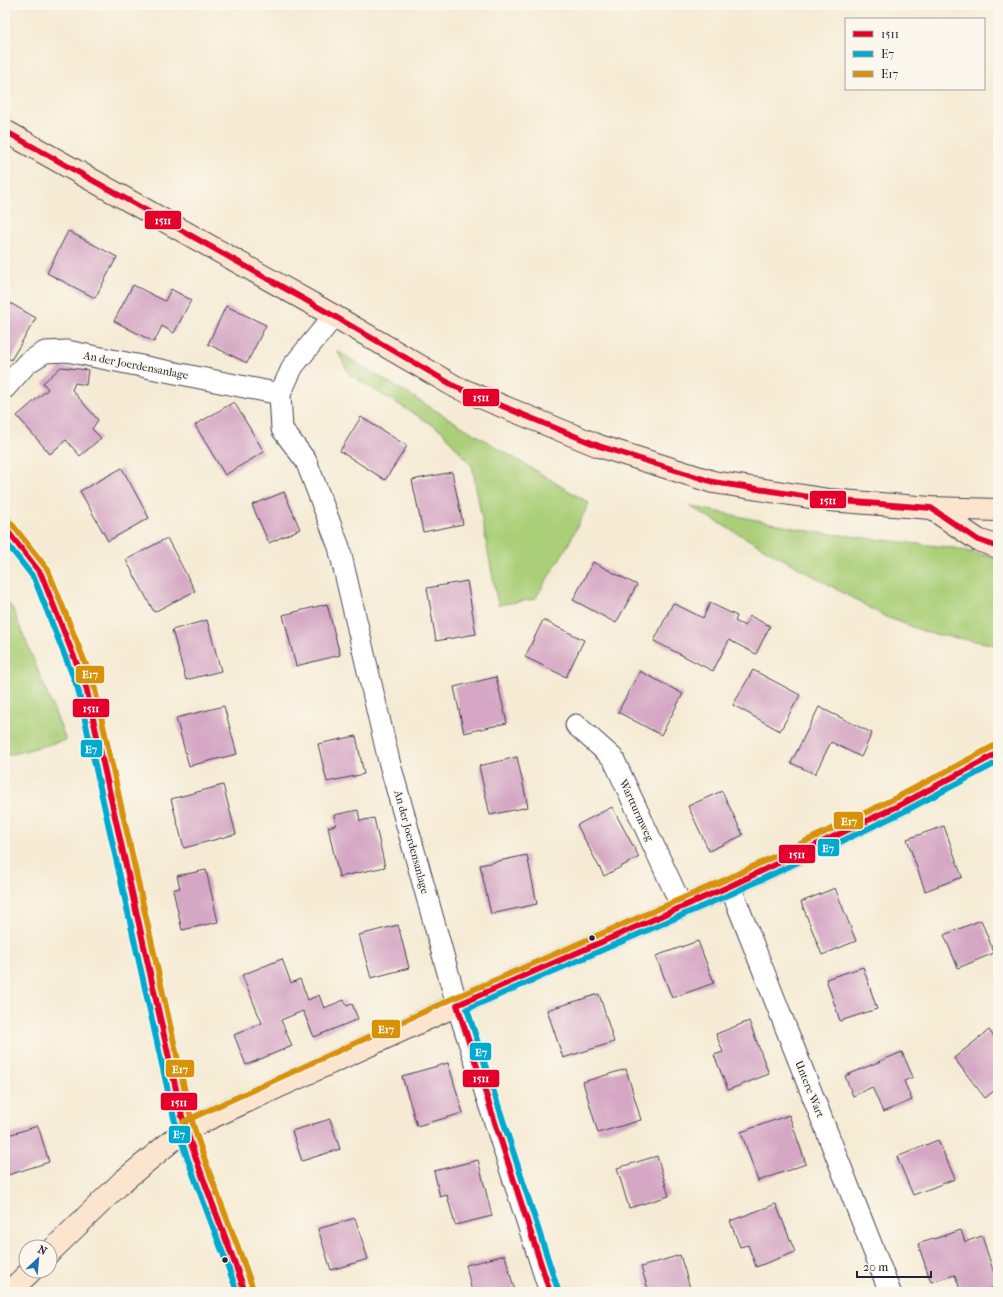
<svg xmlns="http://www.w3.org/2000/svg" width="1003" height="1297" viewBox="0 0 1003 1297" font-family="'IM FELL French Canon',serif">
<style>
.green{fill:#abcf78;stroke:#66785a}
.building{fill:#d5a7c4}
.lines{fill:none;stroke-linecap:round;stroke-linejoin:round}
.street-casing{stroke:#424052;stroke-width:23}
.secondary-casing{stroke:#424052;stroke-width:24}
.street{stroke:#fff;stroke-width:21}
.secondary{stroke:#fce5cf;stroke-width:22}
.bus-1-casing{stroke:#fbf7ec;stroke-width:9}
.bus-2-casing{stroke:#fbf7ec;stroke-width:9}
.bus-3-casing{stroke:#fbf7ec;stroke-width:9}
.bus-1{stroke:#e4002b;stroke-width:6}
.bus-2{stroke:#00a9ce;stroke-width:6}
.bus-3{stroke:#d79209;stroke-width:6}
.bus-dot{fill:#22223b;stroke:#fbf7ec;stroke-width:1.5}
.labels{text-anchor:middle;stroke-width:3.5;stroke-linejoin:round;paint-order:stroke}
.street-label{font-size:11px;fill:#22223b;stroke:#fbf7ec}
.line-badge{stroke:#fbf7ec;stroke-width:1.5}
.badge-label{font-size:11px;text-anchor:middle;font-weight:bold;fill:#fff}
</style>
<rect width="100%" height="100%" fill="#fbf7ec"/>
<filter id="ink" filterUnits="userSpaceOnUse"><feTurbulence type="fractalNoise" baseFrequency=".025" numOctaves="2"/><feDisplacementMap in="SourceGraphic" scale="8" xChannelSelector="R" yChannelSelector="G"/><feConvolveMatrix kernelMatrix="1 2 1 2 8 2 1 2 1" color-interpolation-filters="sRGB"/></filter>
<filter id="wash" filterUnits="userSpaceOnUse"><feTurbulence type="fractalNoise" baseFrequency=".012" numOctaves="4" result="noise"/><feDisplacementMap in="SourceGraphic" scale="16" xChannelSelector="R" yChannelSelector="G"/><feGaussianBlur stdDeviation="0.9" result="paint"/><feColorMatrix in="noise" values="0 0 0 0 0 0 0 0 0 0 0 0 0 0 0 0 0 1.4 0 .05"/><feComposite in="paint" operator="in"/></filter>
<g filter="url(#wash)">
<rect width="100%" height="100%" fill="#f5ebd4"/>
<!-- green -->
<path class="green" d="M337,351L589,503L568,545L535,599L498,605L472,466L441,430L350,375Z
M689,506L814,532L954,548L991,557L998,560V645L928,633L886,617Z
M5,600L12,607L66,740L5,756Z"/>
<g id="blocks">
<!-- building -->
<path class="building" d="M68,231L117,257L95,298L47,273Z
M133,285L165,301L171,289L191,300L174,333L162,326L154,342L114,321Z
M5,300L36,318L11,360L5,356Z
M226,306L266,325L247,363L208,344Z
M61,367L88,370L86,385L75,383L72,390L98,420L92,429L101,438L80,456L66,440L50,454L17,416L48,389L43,383Z
M234,402L264,452L225,475L195,425Z
M361,417L407,446L385,480L340,451Z
M122,468L149,518L108,541L80,491Z
M452,472L463,524L423,532L412,480Z
M284,492L300,529L269,543L252,505Z
M167,538L195,591L154,612L126,560Z
M593,562L637,585L616,623L573,600Z
M467,581L476,634L436,641L427,588Z
M673,603L703,618L710,603L737,616L735,621L745,626L750,616L770,626L756,654L729,640L713,671L654,641Z
M327,604L340,655L296,666L283,615Z
M207,620L221,671L186,680L172,630Z
M543,620L584,640L566,677L525,657Z
M753,670L800,695L780,731L733,705Z
M640,671L683,694L661,735L618,712Z
M496,677L507,723L464,733L454,687Z
M224,706L237,754L189,766L176,718Z
M819,707L872,733L861,757L831,742L815,774L791,763Z
M356,736L364,774L327,782L318,744Z
M517,757L528,807L490,815L479,766Z
M223,785L236,834L184,848L171,799Z
M722,791L743,835L709,851L688,806Z
M612,807L639,857L604,876L577,825Z
M358,810L360,821L374,818L385,867L339,877L328,827L336,825L334,815Z
M944,826L962,877L925,891L907,839Z
M527,855L537,904L491,914L480,865Z
M206,870L218,922L182,930L173,890L180,888L177,876Z
M835,888L856,941L822,955L801,902Z
M981,920L994,953L958,968L944,935Z
M398,925L409,968L371,978L359,935Z
M698,941L714,983L672,998L656,956Z
M282,959L291,983L300,979L308,1000L319,995L324,1008L344,1000L347,1006L352,1004L358,1019L314,1037L303,1011L281,1020L292,1046L246,1065L234,1035L262,1023L242,975Z
M863,967L877,1009L840,1021L826,979Z
M599,994L614,1042L563,1058L547,1010Z
M749,1021L769,1074L728,1090L714,1055L723,1052L716,1034Z
M989,1030L998,1042V1088L985,1098L954,1058Z
M902,1052L913,1077L904,1081L912,1100L883,1112L872,1087L853,1096L845,1076Z
M448,1063L463,1113L417,1126L402,1076Z
M626,1069L641,1120L598,1133L583,1082Z
M789,1115L806,1164L758,1181L741,1132Z
M330,1119L340,1149L302,1161L292,1131Z
M38,1126L49,1162L5,1176V1136Z
M938,1140L955,1179L913,1195L897,1157Z
M657,1156L669,1196L629,1208L617,1168Z
M478,1160L492,1216L455,1225L447,1195L440,1197L434,1171Z
M776,1204L795,1252L756,1267L748,1245L740,1247L730,1221Z
M355,1218L368,1259L331,1270L318,1229Z
M961,1230L965,1242L982,1236L998,1286L979,1292H961L955,1275L931,1282L918,1244Z
M505,1255L515,1292H472L466,1265Z
M680,1255L690,1288L678,1292H649L641,1267Z"/>
</g>
</g>
<g filter="url(#ink)">
<use href="#blocks" fill-opacity="0" stroke="#424052" stroke-width="1"/>
<g class="lines">
<defs>
<path id="street" d="M334,316L293,366L280,394L282,429L306,461L339,547L389,761L457,1005L550,1292
M5,388L27,363L45,352L67,351L280,394
M5,528L41,574L86,687L182,1116L192,1150L234,1259L245,1292
M576,725L613,758L682,907
M730,886L890,1292"/>
<path id="secondary" d="M5,131L334,316L456,387L599,446L713,482L829,500L931,508L998,510
M931,508L978,540L998,547
M50,1252L123,1181L186,1129L457,1005L730,886L902,804L998,753
M9,1292L31,1271"/>
</defs>
<!-- street casing -->
<use href="#street" class="street-casing"/>
<!-- secondary casing -->
<use href="#secondary" class="secondary-casing"/>
<!-- street -->
<use href="#street" class="street"/>
<!-- secondary -->
<use href="#secondary" class="secondary"/>
<defs>
<path id="bus-1" d="M5,131L334,316L456,387L599,446L713,482L829,500L931,508L978,540L998,547
M5,528L41,574L86,687L182,1116C200,1176 225,1233 245,1292
M550,1292L457,1005L730,886L902,804L998,753"/>
<path id="bus-2" d="M5,541L34,578L78,689L174,1118C192,1177 217,1234 237,1292
M558,1290L467,1009L733,893L905,811L998,762"/>
<path id="bus-3" d="M11,523L48,570L94,685L190,1114C207,1174 233,1230 253,1289
M183,1122L454,998L727,879L898,797L994,746"/>
</defs>
<!-- bus-1 casing -->
<use href="#bus-1" class="bus-1-casing"/>
<!-- bus-2 casing -->
<use href="#bus-2" class="bus-2-casing"/>
<!-- bus-3 casing -->
<use href="#bus-3" class="bus-3-casing"/>
<!-- bus-1 -->
<use href="#bus-1" class="bus-1"/>
<!-- bus-2 -->
<use href="#bus-2" class="bus-2"/>
<!-- bus-3 -->
<use href="#bus-3" class="bus-3"/>
</g>
</g>
<!-- markers -->
<g class="bus-dot">
<circle cx="592" cy="938" r="3.5"/>
<circle cx="225" cy="1260" r="3.5"/>
</g>
<g class="labels">
<!-- street labels -->
<g class="street-label">
<text transform="translate(136 365) rotate(11)" y="4">An der Joerdensanlage</text>
<text transform="translate(637 810) rotate(65)" y="4">Wartturmweg</text>
<text transform="translate(412 842) rotate(75)" y="4">An der Joerdensanlage</text>
<text transform="translate(810 1089) rotate(68)" y="4">Untere Wart</text>
</g>
</g>
<g class="line-badge">
<rect x="144" y="210" width="38" height="20" rx="4" fill="#e4002b"/>
<rect x="462" y="388" width="38" height="19" rx="4" fill="#e4002b"/>
<rect x="809" y="490" width="38" height="19" rx="4" fill="#e4002b"/>
<rect x="75" y="665" width="30" height="19" rx="4" fill="#d79209"/>
<rect x="72" y="698" width="38" height="20" rx="4" fill="#e4002b"/>
<rect x="80" y="739" width="23" height="19" rx="4" fill="#00a9ce"/>
<rect x="833" y="811" width="31" height="19" rx="4" fill="#d79209"/>
<rect x="817" y="838" width="23" height="19" rx="4" fill="#00a9ce"/>
<rect x="778" y="844" width="38" height="20" rx="4" fill="#e4002b"/>
<rect x="371" y="1019" width="30" height="20" rx="4" fill="#d79209"/>
<rect x="469" y="1042" width="23" height="19" rx="4" fill="#00a9ce"/>
<rect x="165" y="1059" width="30" height="19" rx="4" fill="#d79209"/>
<rect x="462" y="1069" width="38" height="19" rx="4" fill="#e4002b"/>
<rect x="160" y="1092" width="38" height="19" rx="4" fill="#e4002b"/>
<rect x="168" y="1125" width="23" height="19" rx="4" fill="#00a9ce"/>
</g>
<g class="badge-label">
<text x="163" y="224">1511</text>
<text x="481" y="401">1511</text>
<text x="828" y="504">1511</text>
<text x="90" y="678">E17</text>
<text x="91" y="712">1511</text>
<text x="91" y="753">E7</text>
<text x="849" y="825">E17</text>
<text x="828" y="852">E7</text>
<text x="797" y="858">1511</text>
<text x="386" y="1033">E17</text>
<text x="481" y="1056">E7</text>
<text x="180" y="1073">E17</text>
<text x="481" y="1082">1511</text>
<text x="179" y="1106">1511</text>
<text x="179" y="1138">E7</text>
</g>
<!-- margin -->
<rect width="1003" height="1297" fill="none" stroke="#fbf7ec" stroke-width="20"/>
<!-- legend -->
<rect x="845" y="18" width="140" height="72" fill="#fbf7ec" stroke="#a4a2a5"/>
<rect x="853" y="31" width="20" height="6" fill="#e4002b" stroke="#a4a2a5"/>
<text x="881" y="38" font-size="12" fill="#22223b">1511</text>
<rect x="853" y="51" width="20" height="6" fill="#00a9ce" stroke="#a4a2a5"/>
<text x="881" y="58" font-size="12" fill="#22223b">E7</text>
<rect x="853" y="71" width="20" height="6" fill="#d79209" stroke="#a4a2a5"/>
<text x="881" y="78" font-size="12" fill="#22223b">E17</text>
<!-- north arrow -->
<g transform="translate(38 1259) rotate(26)"><circle r="19" fill="#fbf7ec" stroke="#a4a2a5"/>
<path d="M0-3L7 15L0 10L-7 15Z" fill="#1f6fb2"/>
<text y="-6" font-size="11" font-weight="bold" text-anchor="middle" fill="#22223b">N</text>
</g>
<!-- scale -->
<path d="M857 1271v6h74v-6" fill="none" stroke="#22223b" stroke-width="2"/>
<text x="863" y="1271" font-size="12" fill="#22223b" stroke="#fbf7ec" stroke-width="3" paint-order="stroke">20 m</text>
</svg>
